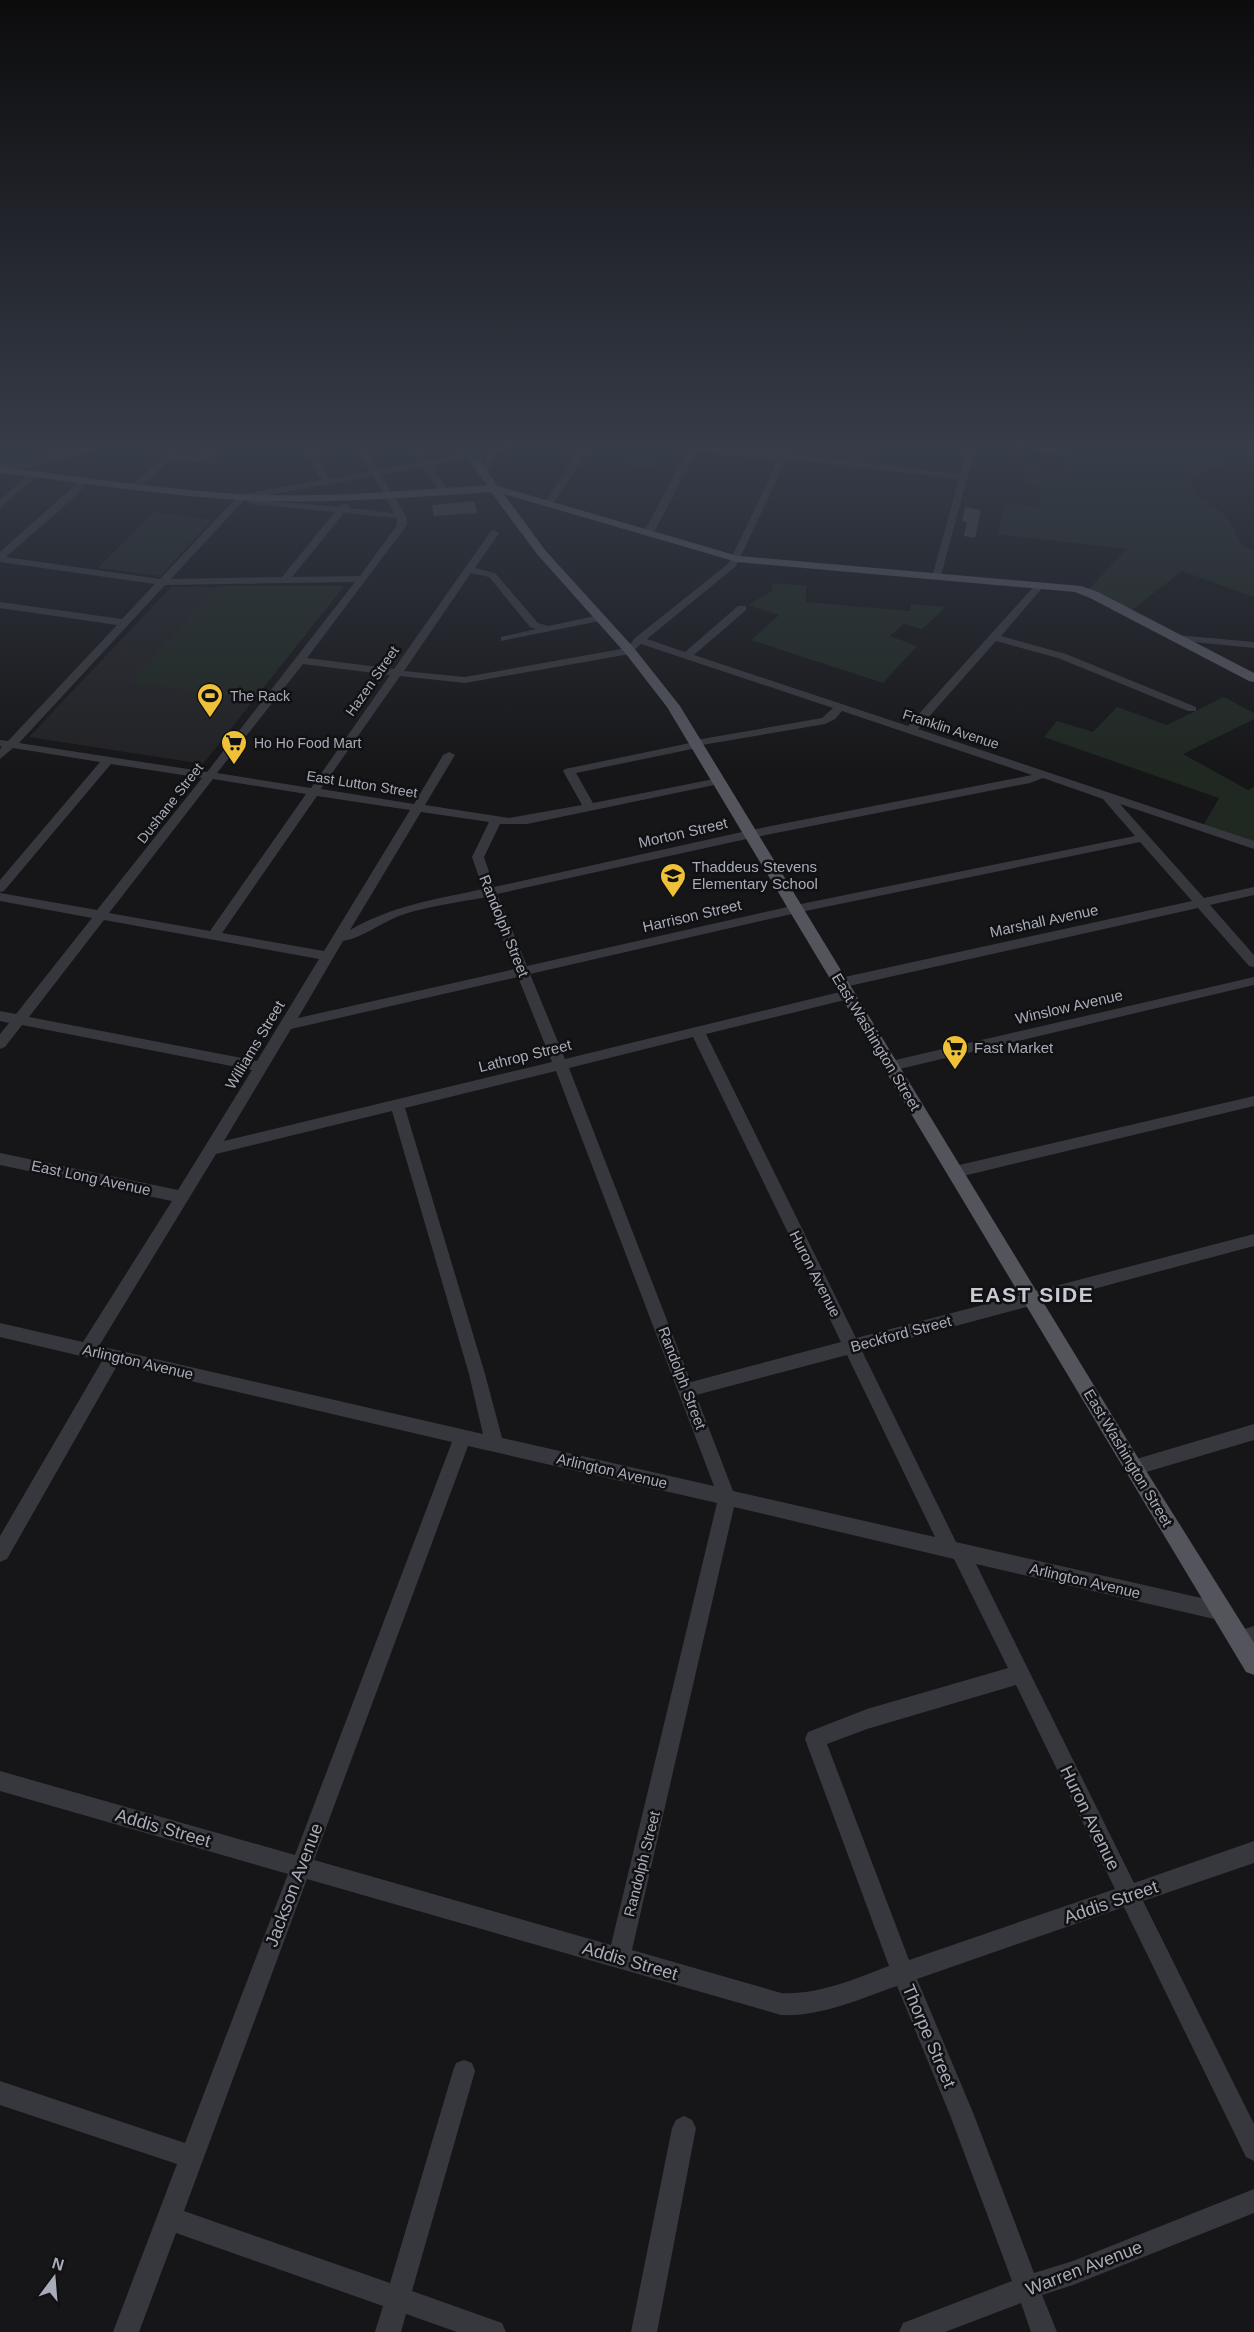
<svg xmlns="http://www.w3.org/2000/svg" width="1254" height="2332" viewBox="0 0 1254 2332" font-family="Helvetica,sans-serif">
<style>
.built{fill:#222225}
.green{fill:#202822}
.building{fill:#404145}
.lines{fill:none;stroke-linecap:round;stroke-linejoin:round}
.minor{fill:#37383d;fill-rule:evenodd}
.major{fill:#53545c;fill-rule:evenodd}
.labels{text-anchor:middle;stroke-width:5;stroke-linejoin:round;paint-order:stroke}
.far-street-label{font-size:14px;fill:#a8acb8;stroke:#111113}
.far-poi-label{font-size:14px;fill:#a8acb8;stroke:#111113;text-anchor:start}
.street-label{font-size:15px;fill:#a8acb8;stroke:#111113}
.poi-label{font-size:15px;fill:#a8acb8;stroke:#111113;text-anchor:start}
.near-street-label{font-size:18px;fill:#a8acb8;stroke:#111113}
.district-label{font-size:21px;font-weight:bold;letter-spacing:1.5px;fill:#c9cbd4;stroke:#111113}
</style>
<rect width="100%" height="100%" fill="#161618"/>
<!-- built -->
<path class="built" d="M344,586L203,764L29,737L171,587Z"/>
<!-- green -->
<path class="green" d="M13,445H110L48,461L0,466V456Z
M626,445H667L655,467L616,463Z
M1063,445H1225L1224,465L1196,476L1190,482C1193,499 1208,502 1220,511C1231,520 1236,536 1244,547L1254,550V597L1182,571L1128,613L1086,592L1127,549L997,534L1006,503L1039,507L1041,488L1023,485L1025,466L1061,470Z
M154,512L212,520L160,576L98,568Z
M773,583L806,586V602L910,611L911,604L946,607L922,629L904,624L890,636L917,646L883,683L751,640L779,615L748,605L772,591Z
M218,586H344L254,699L131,682Z
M1224,697L1254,713V719L1183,754L1248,790L1254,787V845L1202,828L1219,798L1044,737L1057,721L1093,732L1117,707L1167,725Z"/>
<!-- building -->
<path class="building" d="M474,501L477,513L434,516L432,505Z
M965,507L981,510L975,538L964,536L967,522L962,521Z"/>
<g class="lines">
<!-- minor -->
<path class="minor" d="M97,445H114L26,468L0,469V463L26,462Z
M211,445H220L208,458L219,460V464L171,459L139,488L131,486L166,454L199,457Z
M302,445H311L329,479L370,471L353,445H362L378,470L420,462L408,445H417L427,461L470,453L474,456L431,466L448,490L443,493L440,492L423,467L381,475L406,516L407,525L307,658L394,669L491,531L494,530L499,533L475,568L495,573L538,623L548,626L600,615L605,618L600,621L501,641V637L536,629L530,627L489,577L471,573L404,671L465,677L627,648L635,638L729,563L778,460L697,450L654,532L646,534L644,532L690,445L780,455L784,445H793L789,454L960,474L968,445H976L940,579L932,577L959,479L787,459L736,566L647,639L685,652L738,606H746V610L694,655L908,726L1037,583H1043V587L1001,636L1066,654L1196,707V711H1188L1058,658L996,641L918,729L1254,841V849L1120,804L1204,898L1254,887V895L1210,905L1254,955V967L1249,966L1198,908L840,988L833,983L840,978L1192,901L1140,842L796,913L530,974L565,1059L848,990L853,992L855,995L853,998L706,1034L856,1338L1254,1234V1246L862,1351L956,1542L1223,1603L1230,1606L1232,1612L1230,1618L1223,1621L976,1564L1134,1883L1254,1841V1863L1143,1901L1254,2124V2161L1246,2157L1124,1907L917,1979L974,2115L1034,2273L1073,2261L1254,2189V2213L1073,2285L1042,2295L1057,2332H1031L1021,2303L945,2332H899L903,2323L1012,2281L950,2115L897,1986C859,1999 821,2017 781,2015L307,1879L184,2211L390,2283L453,2071L456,2063L464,2060L472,2063L475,2071L412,2291L502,2323L506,2332H457L406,2314L401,2332H375L383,2306L176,2233L139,2332H113L177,2164L0,2105V2081L185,2143L288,1874L0,1791V1771L295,1855L452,1442L118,1364L7,1559L0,1562V1536L102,1361L0,1337V1323L83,1342L172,1201L0,1165V1153L178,1190L252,1070L22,1025L5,1047L0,1049V1034L9,1023L0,1021V1011L16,1014L92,918L0,901V893L97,910L202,778L111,764L4,891L0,892V880L100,762L13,748L0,759V749L2,747L0,746V740L8,741L117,625L0,608V602L122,619L155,584L0,562V552L84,477L88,480L78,494L6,557L160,579L239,495L321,480ZM373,476L394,513L348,508L350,506L345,503L339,507L248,499L246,501L251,504L335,512L282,577L171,579L245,499ZM344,513L397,518V525L360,576L292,577ZM355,582L207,772L19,743L165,585ZM641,644L833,708L822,718L696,740L690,743L565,769L563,771L582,805L509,818L425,805L455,755L449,752L443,755L414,804L321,789L400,676L465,683L630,654ZM303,664L390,675L311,788L217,773ZM842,711L1032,775L751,830L494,887L484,857L500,824H527L719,784L725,781L719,778L593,803L576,773L697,748L702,745L825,724L835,719ZM1043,778L1103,799L1135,836L796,905L527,966L497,894L751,838L1030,783ZM213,779L306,794L210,931L109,913ZM317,796L410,810L324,951L222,933ZM421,812L489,822L472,857L483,889C437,899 391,906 350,930ZM486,897L515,969L298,1018L343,941C363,938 380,923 399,916C426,906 457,903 486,897ZM104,920L319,959L257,1061L29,1017ZM518,977L552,1062L224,1141L291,1029ZM693,1037L841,1342L691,1382L569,1068ZM556,1071L714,1486L502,1438L485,1374L405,1108ZM392,1111L469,1374L483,1434L99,1346L216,1154ZM847,1355L935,1537L733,1491L696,1395ZM468,1446L717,1503L611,1945L314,1860ZM734,1507L954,1559L1008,1668L867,1709L808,1732L805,1739L889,1966C854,1979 819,1995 781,1993L632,1950ZM1016,1685L1115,1889L909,1960L827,1744L867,1729Z
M493,445H502L486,474H480L479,472Z
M583,445H592L553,504H547L545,502Z
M998,445L1059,449V445H1067V452L1063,455Z
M31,472L38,474L0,508V500Z
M1177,635L1254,642V648L1173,640V636Z
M1254,977V985L891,1071L884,1066L891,1061Z
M1254,1096V1106L955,1178L950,1176L947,1172L950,1168L955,1166Z
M1254,1424V1440L1133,1476L1127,1474L1124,1468L1127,1462L1133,1460Z
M1254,1626V1644L1239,1649L1232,1647L1229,1640L1232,1633Z
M684,2116L692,2120L696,2128L657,2332H631L672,2128L676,2120Z"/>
<!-- major -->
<path class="major" d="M458,445H469L498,486L738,556L1081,586L1098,592L1254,673V682L1249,681L1090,598L1075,592L737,562L504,494L545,550L634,648L680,706L1140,1461L1254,1643V1675L1246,1672L667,707L626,654L537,554L491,492C417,497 343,503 268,501C179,499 89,483 0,473V467C89,477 179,493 268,495C341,497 414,490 487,485Z"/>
</g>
<!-- sky -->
<linearGradient id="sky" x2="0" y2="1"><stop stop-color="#0c0c0d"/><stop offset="0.58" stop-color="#363c48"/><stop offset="1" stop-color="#363c48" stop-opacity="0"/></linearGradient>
<rect width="1254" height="772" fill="url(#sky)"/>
<!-- icons -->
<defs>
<symbol id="stadium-pin" viewBox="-11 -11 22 30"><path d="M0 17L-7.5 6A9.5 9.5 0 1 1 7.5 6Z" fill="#eec138" stroke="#111113"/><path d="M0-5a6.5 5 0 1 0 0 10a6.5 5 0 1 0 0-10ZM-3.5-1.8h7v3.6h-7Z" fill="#111"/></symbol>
<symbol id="supermarket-pin" viewBox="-11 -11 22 30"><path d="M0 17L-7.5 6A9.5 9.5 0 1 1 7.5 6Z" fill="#eec138" stroke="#111113"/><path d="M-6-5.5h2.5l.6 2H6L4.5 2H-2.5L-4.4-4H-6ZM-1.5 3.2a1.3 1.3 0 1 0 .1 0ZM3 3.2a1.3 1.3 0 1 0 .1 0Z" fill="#111"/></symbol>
<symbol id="school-pin" viewBox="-11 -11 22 30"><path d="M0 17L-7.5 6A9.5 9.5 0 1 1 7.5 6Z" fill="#eec138" stroke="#111113"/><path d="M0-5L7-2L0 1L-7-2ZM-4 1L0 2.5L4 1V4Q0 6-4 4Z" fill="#111"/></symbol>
</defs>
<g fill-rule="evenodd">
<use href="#stadium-pin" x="195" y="681" width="30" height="40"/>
<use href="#supermarket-pin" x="219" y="728" width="30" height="40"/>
<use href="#school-pin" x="658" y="861" width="30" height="40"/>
<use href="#supermarket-pin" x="940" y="1033" width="30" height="40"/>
</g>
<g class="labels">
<!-- far-street labels -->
<g class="far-street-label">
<text transform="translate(372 681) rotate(-55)" y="5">Hazen Street</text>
<text transform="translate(951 729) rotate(18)" y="5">Franklin Avenue</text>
<text transform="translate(362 784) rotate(9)" y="5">East Lutton Street</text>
<text transform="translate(170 803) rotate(-52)" y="5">Dushane Street</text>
</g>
<!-- far-poi labels -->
<g class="far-poi-label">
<text x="230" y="701">The Rack</text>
<text x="254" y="748">Ho Ho Food Mart</text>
</g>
<!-- street labels -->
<g class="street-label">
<text transform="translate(683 833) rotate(-13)" y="5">Morton Street</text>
<text transform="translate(692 916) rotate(-13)" y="5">Harrison Street</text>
<text transform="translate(1044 921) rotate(-12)" y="5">Marshall Avenue</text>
<text transform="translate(504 926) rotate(68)" y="5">Randolph Street</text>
<text transform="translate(1069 1007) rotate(-13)" y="5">Winslow Avenue</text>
<text transform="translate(876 1042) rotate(59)" y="5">East Washington Street</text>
<text transform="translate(255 1045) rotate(-59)" y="5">Williams Street</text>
<text transform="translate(525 1056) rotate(-14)" y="5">Lathrop Street</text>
<text transform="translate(91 1178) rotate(12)" y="5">East Long Avenue</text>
<text transform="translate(815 1274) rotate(63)" y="5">Huron Avenue</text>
<text transform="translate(901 1334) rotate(-15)" y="5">Beckford Street</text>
<text transform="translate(138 1362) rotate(13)" y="5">Arlington Avenue</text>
<text transform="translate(682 1378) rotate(69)" y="5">Randolph Street</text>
<text transform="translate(1128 1458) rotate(59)" y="5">East Washington Street</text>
<text transform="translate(612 1471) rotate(13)" y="5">Arlington Avenue</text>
<text transform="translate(1085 1581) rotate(13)" y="5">Arlington Avenue</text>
<text transform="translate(642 1864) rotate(-76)" y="5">Randolph Street</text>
</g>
<!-- poi labels -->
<g class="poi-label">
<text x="692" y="872">Thaddeus Stevens<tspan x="692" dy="17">Elementary School</tspan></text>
<text x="974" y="1053">Fast Market</text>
</g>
<!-- near-street labels -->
<g class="near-street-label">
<text transform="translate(1090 1818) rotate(64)" y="6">Huron Avenue</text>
<text transform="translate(163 1828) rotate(16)" y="6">Addis Street</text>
<text transform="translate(294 1885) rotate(-69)" y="6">Jackson Avenue</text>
<text transform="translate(1111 1902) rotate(-19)" y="6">Addis Street</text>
<text transform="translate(630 1961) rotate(16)" y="6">Addis Street</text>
<text transform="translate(929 2036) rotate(67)" y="6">Thorpe Street</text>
<text transform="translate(1084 2268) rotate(-21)" y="6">Warren Avenue</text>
</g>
<!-- district labels -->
<g class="district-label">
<text x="1032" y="1302">EAST SIDE</text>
</g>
</g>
<!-- north arrow -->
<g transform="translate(54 2278) rotate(16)" stroke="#111113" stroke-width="4.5" paint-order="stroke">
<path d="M0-4.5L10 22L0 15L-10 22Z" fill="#a8acb8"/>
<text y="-9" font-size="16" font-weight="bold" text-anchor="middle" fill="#a8acb8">N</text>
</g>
</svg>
